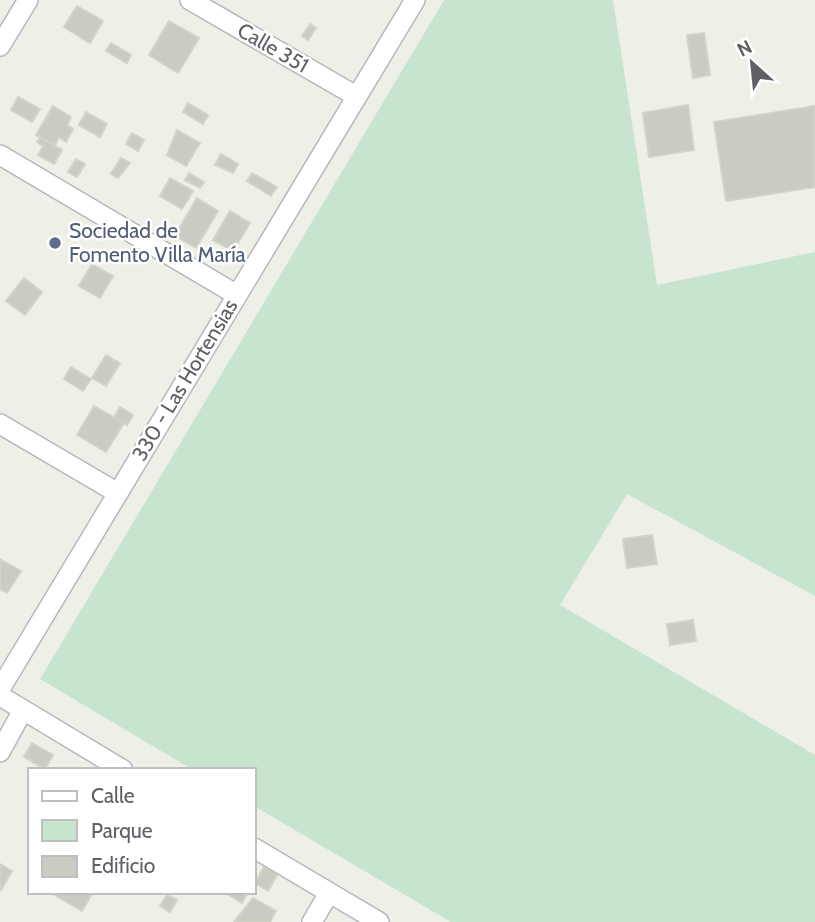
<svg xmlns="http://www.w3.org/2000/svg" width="815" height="922" viewBox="0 0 815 922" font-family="Cabin,sans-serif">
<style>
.green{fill:#c6e4ce}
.building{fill:#cbcac3;stroke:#d3d3c6;stroke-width:2}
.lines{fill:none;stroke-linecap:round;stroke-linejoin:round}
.street-casing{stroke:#b7b7bc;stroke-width:22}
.street{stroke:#fff;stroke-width:19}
.service-dot{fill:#5c6f8a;stroke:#fff;stroke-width:2.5}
.labels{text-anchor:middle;stroke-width:5;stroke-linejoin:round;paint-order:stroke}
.street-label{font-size:21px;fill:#5e6066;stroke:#fff}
.service-label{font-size:21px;fill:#4e5e75;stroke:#fff;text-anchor:start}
</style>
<rect width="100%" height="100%" fill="#eeefe7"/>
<!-- green -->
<path class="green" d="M444,0H613L657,285L815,252V596L627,494L560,605L815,755V922H451L254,806V770H193L40,679Z"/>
<!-- building -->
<path class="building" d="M77,6L103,21L90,43L64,27Z
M169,21L199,38L178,73L149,55Z
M310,24L316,28L308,40L302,36Z
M704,33L710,75L693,78L687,35Z
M111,43L131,55L127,63L106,51Z
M18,97L40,109L32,122L11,110Z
M188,103L208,115L203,124L183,112Z
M688,105L694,150L649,157L643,113Z
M53,106L71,117L67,125L73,129L66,142L59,137L55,145L36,135Z
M815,106V187L726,201L714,122Z
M86,112L107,124L100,137L79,125Z
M177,130L200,143L186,166L167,155Z
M132,133L144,140L138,151L126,144Z
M40,137L62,150L54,164L38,155L43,146L37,142Z
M221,154L238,164L233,173L215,165Z
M121,158L130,163L118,178L111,174Z
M76,159L85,164L77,177L68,172Z
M189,173L204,182L200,188L185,180Z
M252,173L277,187L271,196L247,181Z
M170,178L193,191L182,209L160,196Z
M197,198L218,211L196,248L175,236Z
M230,211L250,223L233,251L213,240Z
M92,264L113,276L100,298L79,286Z
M24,278L42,292L25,315L6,301Z
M106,355L120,363L106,386L92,378Z
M71,367L91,379L83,391L64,379Z
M94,406L124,423L106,452L77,435Z
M120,407L133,415L127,425L114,417Z
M652,535L657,564L627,568L623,539Z
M0,559L21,571L7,593L0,589Z
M693,620L696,641L670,645L667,624Z
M32,743L53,755L45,769L24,757Z
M0,864L12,871L1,890H0Z
M264,867L277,875L268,891L255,883Z
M54,892H93L82,911L53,894Z
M224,892H248L242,903Z
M167,895L177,900L170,912L160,906Z
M253,898L276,911L270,922H234Z"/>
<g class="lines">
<defs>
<path id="street" d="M190,0L356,96
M0,46L28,0
M0,155L237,295
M0,424L116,492
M0,689L415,0
M0,696L123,770
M0,752L23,710
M254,848L379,922
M312,922L329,893"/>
</defs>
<!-- street casing -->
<use href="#street" class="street-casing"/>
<!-- street -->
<use href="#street" class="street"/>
</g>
<!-- markers -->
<circle class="service-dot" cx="55" cy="243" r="7"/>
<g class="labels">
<!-- street labels -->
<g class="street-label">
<text transform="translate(273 48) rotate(30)" y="7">Calle 351</text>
<text transform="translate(185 380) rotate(-59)" y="7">330 - Las Hortensias</text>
</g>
<!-- service labels -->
<g class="service-label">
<text x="69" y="238">Sociedad de<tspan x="69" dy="24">Fomento Villa María</tspan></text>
</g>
</g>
<!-- legend -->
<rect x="28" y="768" width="228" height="126" fill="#ffffff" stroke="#bfbfc2" stroke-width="2"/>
<rect x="42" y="791" width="35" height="10" fill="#ffffff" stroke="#bfbfc2" stroke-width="2"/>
<text x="91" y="803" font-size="21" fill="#5e6066">Calle</text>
<rect x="42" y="820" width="35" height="21" fill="#c6e4ce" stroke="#bfbfc2" stroke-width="2"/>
<text x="91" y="838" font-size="21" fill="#5e6066">Parque</text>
<rect x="42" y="856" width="35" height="21" fill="#cbcac3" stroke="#bfbfc2" stroke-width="2"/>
<text x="91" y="873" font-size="21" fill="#5e6066">Edificio</text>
<!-- north arrow -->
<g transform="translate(752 63) rotate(333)" stroke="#ffffff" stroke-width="5" paint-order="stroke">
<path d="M0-5L12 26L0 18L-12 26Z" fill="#5e6066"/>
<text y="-10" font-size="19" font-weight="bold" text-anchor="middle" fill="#5e6066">N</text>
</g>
</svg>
